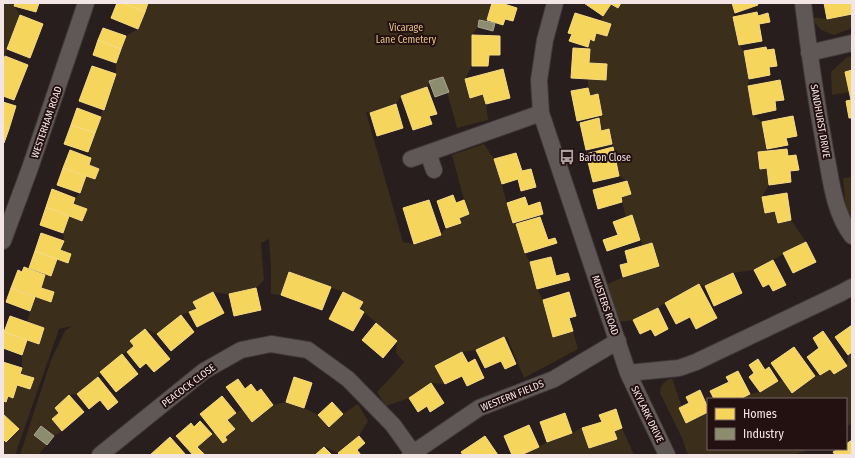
<svg xmlns="http://www.w3.org/2000/svg" width="855" height="458" viewBox="0 0 855 458" font-family="'Fira Sans Condensed',sans-serif">
<style>
.green{fill:#3b2e1b}
.homes{fill:#f6d55c;stroke:#f5da85}
.industry{fill:#8c8c6e;stroke:#aba792}
.lines{fill:none;stroke-linecap:round;stroke-linejoin:round}
.minor-casing{stroke:#423839;stroke-width:18}
.minor{stroke:#605757;stroke-width:16}
.labels{text-anchor:middle;stroke-width:4;stroke-linejoin:round;paint-order:stroke}
.park-label{font-size:10px;fill:#e7c48d;stroke:#231010}
.street-label{font-size:10px;fill:#f4e5e5;stroke:#231010}
.poi-label{font-size:10px;fill:#f4e5e5;stroke:#231010;text-anchor:start}
</style>
<rect width="100%" height="100%" fill="#291e1e"/>
<!-- green -->
<path class="green" d="M3,3H15L14,6L20,15L7,49L3,63Z
M148,3H492L487,20H479L478,27L472,35V66L465,79L470,98L483,94L486,104L488,120L457,128L443,77L430,81L427,87L401,96L396,104L370,113L366,112L403,242L414,244L440,235L446,228L461,222L459,218L468,214L452,155L484,144L494,159L513,223L516,224L525,253L530,262L537,289L543,300L553,337L573,331L578,349L524,378L507,337H504L476,350L462,352L436,366L445,384L431,383L409,398L386,406L377,392L392,376L404,362L396,353L397,341L364,312L359,309L362,302L343,292L289,272L281,295L271,294V266L269,239L261,243L264,280L256,288L229,294L213,292L193,302L197,309L181,315L157,334L145,329L130,341L134,346L127,352L122,354L100,372L98,377L77,394L69,395L55,408L59,413L52,419L62,431L54,436L41,426L34,435L47,445L38,455H20L51,360L65,331L72,326L59,329L15,455H3V439L6,442L19,429L3,414V407L8,396L13,398L17,385L33,378L20,374L22,368V355L27,340L39,344L44,328L27,322L35,297L51,302L54,292L41,288L45,275L51,276L57,259L68,263L71,255L60,250L64,241L63,233L69,216L82,221L87,209L73,204L75,198L80,193L86,176L95,179L99,169L89,165L91,158L88,152L116,74V63L126,36L138,29Z
M621,3H732L735,13L733,17L739,45L744,51L749,79L748,86L753,115L762,122L767,149L758,153L760,169L767,168L769,185L762,197L764,213L775,211L778,223L791,220L806,242L754,270L732,273L705,286L699,284L665,303L657,308L633,320L618,322L608,284L623,277L659,266L652,243L643,246L632,216L626,218L621,197L631,194L627,181L619,176L609,129L601,131L599,118L602,115L598,94L590,96L588,88V79L606,80L607,64L589,63L590,50L588,47L590,39L594,40L596,33L607,36L610,24L600,21L611,4L617,8Z
M852,14V28L834,35L821,30L810,17L827,19Z
M852,56V70L845,72L849,92L832,95L831,72L847,57Z
M852,177V222L849,220L845,200L843,178Z
M852,352V423L846,427V399H740L750,394L760,392L778,381L783,380L792,392L815,376L820,375L830,369L834,374L847,366L848,355Z
M672,378L682,407L680,408L686,423L708,412V449H810L793,455H688L682,438L660,393C660,385 665,380 672,378Z
M286,402L304,408L318,415L329,427L343,414L358,404L368,421L359,436L338,453L325,447L315,455H203L204,454L197,447L214,432L223,443L227,440L225,437L234,429L227,420L242,409L252,421L273,405Z
M582,428L589,448L616,439L614,431L622,428L634,455H521L539,447L547,442L572,433Z"/>
<!-- homes -->
<path class="homes" d="M15,3H39L36,12L14,6Z
M117,3H123L145,12L138,29L111,18Z
M123,3H148L145,12Z
M492,3H501L517,8L513,21L505,19L503,25L487,20Z
M584,3H621L618,8L611,4L603,16Z
M732,3H757L758,5L735,13Z
M824,3H852V14L827,19Z
M757,12L758,16L768,13L770,22L759,24L762,41L739,45L733,17Z
M575,13L611,24L607,36L596,33L594,41L590,39L588,47L569,41L572,34L568,33Z
M20,15L43,24L30,58L7,49Z
M103,28L126,36L121,49L98,40Z
M472,35L500,36V55H489L488,66H472Z
M98,40L121,49L116,63L93,55Z
M766,47L767,50L774,49L777,66L769,67L770,75L749,79L744,51Z
M573,48L590,49L589,63L607,64L606,80L571,78Z
M5,56L28,65L14,100L3,96V63Z
M92,66L116,74L104,110L79,101Z
M503,69L510,98L486,104L483,94L470,98L465,79Z
M852,70V118H849L846,101L851,100L845,72Z
M780,80L784,100L775,101L776,110L753,115L748,86Z
M427,87L437,114L429,116L432,124L413,130L401,96Z
M588,88L590,96L598,94L602,115L577,121L571,91Z
M3,102L16,106L9,129L3,127Z
M396,104L403,128L377,136L370,113Z
M77,108L101,117L95,133L71,125Z
M793,116L797,136L786,138L788,145L767,149L762,122Z
M599,118L601,131L609,129L612,144L586,150L580,123Z
M71,125L95,133L88,152L64,144Z
M3,127L9,129L4,143L3,142Z
M613,147L619,176L593,182L586,154Z
M787,149L788,156L796,155L799,170L790,171L791,182L769,185L767,168L760,169L758,152Z
M70,150L91,158L89,165L99,169L95,179L63,168Z
M516,153L522,171L531,169L536,187L521,191L518,179L502,184L494,159Z
M63,168L86,176L80,193L57,185Z
M627,181L631,194L621,197L622,202L598,209L593,190Z
M52,189L75,198L73,204L87,209L82,221L46,207Z
M787,193L791,220L778,223L775,211L765,213L762,197Z
M453,195L456,203L464,200L469,214L459,218L461,223L446,228L437,201Z
M525,197L528,206L540,202L543,214L513,223L507,203Z
M429,200L441,235L414,244L403,208Z
M46,207L69,216L63,233L40,225Z
M632,215L640,240L607,251L603,240L618,235L613,222Z
M540,217L548,240L555,238L557,243L525,253L516,224Z
M41,233L64,241L60,250L71,254L68,263L35,251Z
M806,242L816,262L793,273L783,253Z
M652,243L659,266L623,277L620,265L628,263L625,251Z
M35,251L57,259L51,276L29,268Z
M551,257L556,276L568,273L570,280L537,289L530,262Z
M773,260L786,285L773,291L769,284L763,287L754,270Z
M24,267L45,275L41,288L54,292L51,302L11,288L18,270L22,272Z
M289,272L331,287L322,310L281,295Z
M733,273L742,293L714,306L705,286Z
M699,284L717,318L696,329L690,317L676,324L665,303Z
M11,288L35,297L30,311L6,302Z
M256,288L261,310L234,316L229,294Z
M213,292L224,313L197,327L189,312L197,309L193,302Z
M343,292L363,302L359,309L364,312L353,331L329,319Z
M569,292L576,316L569,318L573,331L553,337L543,300Z
M658,308L668,329L655,336L651,329L640,334L633,320Z
M181,315L194,332L171,351L157,334Z
M10,316L44,328L39,344L4,332Z
M376,323L397,341L383,358L362,340Z
M852,325V352L848,355L835,337Z
M145,329L170,359L154,372L146,363L140,368L127,352L134,346L130,341Z
M823,331L847,366L834,374L830,369L820,375L807,357L819,348L813,338Z
M4,332L27,340L22,355L3,348V335Z
M504,337L516,364L505,369L501,361L485,368L476,350Z
M794,347L815,376L792,393L771,363Z
M462,352L468,363L475,359L484,378L467,386L462,376L445,384L435,366Z
M122,354L138,374L116,392L100,372Z
M758,359L765,370L769,367L778,381L760,392L749,377L754,373L749,365Z
M3,362L22,368L20,374L34,378L30,389L17,385L13,398L8,396L6,402L3,401Z
M738,371L750,394L740,399H714L710,391L729,382L726,377Z
M98,377L118,402L108,410L100,400L89,409L77,394Z
M294,377L312,383L304,408L286,402Z
M238,379L245,389L251,384L257,392L261,389L273,405L252,422L226,387Z
M431,383L444,403L430,412L427,406L418,412L409,398Z
M700,390L708,408V412L686,423L679,408L689,403L686,397Z
M69,395L84,412L62,431L52,419L59,413L55,408Z
M222,396L236,413L227,420L235,429L225,437L227,440L223,443L200,414Z
M332,402L343,414L329,427L318,415Z
M616,409L622,428L614,431L617,439L589,448L582,428L602,422L599,415Z
M565,413L572,433L547,442L540,422Z
M3,414L19,429L6,442L3,439Z
M200,421L212,434L197,447L204,454L203,455H193L176,436L191,423L194,427Z
M529,425L539,447L521,455H512L504,436Z
M359,436L365,443L357,450L361,455H340L338,453Z
M485,436L498,455H463L461,452Z
M170,437L186,455H150Z
M852,440V455L846,446V444Z
M846,446L852,455H835L833,452L838,449H846Z
M324,447L332,455H315Z"/>
<!-- industry -->
<path class="industry" d="M479,20L495,23L493,31L478,27Z
M443,77L449,92L435,97L429,81Z
M41,426L54,436L47,445L34,435Z"/>
<g class="lines">
<defs>
<path id="minor" d="M555,3L545,40L539,80L541,113L628,373L667,455
M803,3C809,52 816,100 825,149C831,178 833,211 852,236
M809,53L852,43
M428,153L434,170
M411,159L541,113
M3,241L30,168L86,3
M628,373L679,368L696,362L841,293L852,287
M100,455L204,371L241,350L271,344L308,350L348,379L393,425L413,453
M410,455L479,408L554,379L618,341"/>
</defs>
<!-- minor casing -->
<use href="#minor" class="minor-casing"/>
<!-- minor -->
<use href="#minor" class="minor"/>
</g>
<!-- icons -->
<defs>
<symbol id="bus-bare" viewBox="-9 -9 18 18"><path d="M-5-6H5V4H4V6H2V4H-2V6H-4V4H-5ZM-3.5-4V0h7V-4ZM-3.5 1.2v1.5H-2V1.2ZM2 1.2v1.5H3.5V1.2Z" fill="#ad9f9f" stroke="#231010" stroke-width="2.5" paint-order="stroke"/></symbol>
</defs>
<g fill-rule="evenodd">
<use href="#bus-bare" x="556" y="146" width="22" height="22"/>
</g>
<g class="labels">
<!-- park labels -->
<g class="park-label">
<text x="406" y="31">Vicarage<tspan x="406" dy="12">Lane Cemetery</tspan></text>
</g>
<!-- street labels -->
<g class="street-label">
<text transform="translate(821 121) rotate(80)" y="4">SANDHURST DRIVE</text>
<text transform="translate(46 122) rotate(-71)" y="4">WESTERHAM ROAD</text>
<text transform="translate(606 305) rotate(71)" y="4">MUSTERS ROAD</text>
<text transform="translate(188 385) rotate(-37)" y="4">PEACOCK CLOSE</text>
<text transform="translate(512 395) rotate(-22)" y="4">WESTERN FIELDS</text>
<text transform="translate(648 414) rotate(64)" y="4">SKYLARK DRIVE</text>
</g>
<!-- poi labels -->
<g class="poi-label">
<text x="579" y="161">Barton Close</text>
</g>
</g>
<!-- border -->
<rect width="855" height="458" fill="none" stroke="#f4e5e5" stroke-width="8"/>
<!-- legend -->
<rect x="707" y="398" width="140" height="52" fill="#231010" stroke="#776565"/>
<rect x="715" y="408" width="20" height="12" fill="#f6d55c" stroke="#776565"/>
<text x="743" y="418" font-size="12" fill="#f4e5e5">Homes</text>
<rect x="715" y="428" width="20" height="12" fill="#8c8c6e" stroke="#776565"/>
<text x="743" y="438" font-size="12" fill="#f4e5e5">Industry</text>
</svg>
